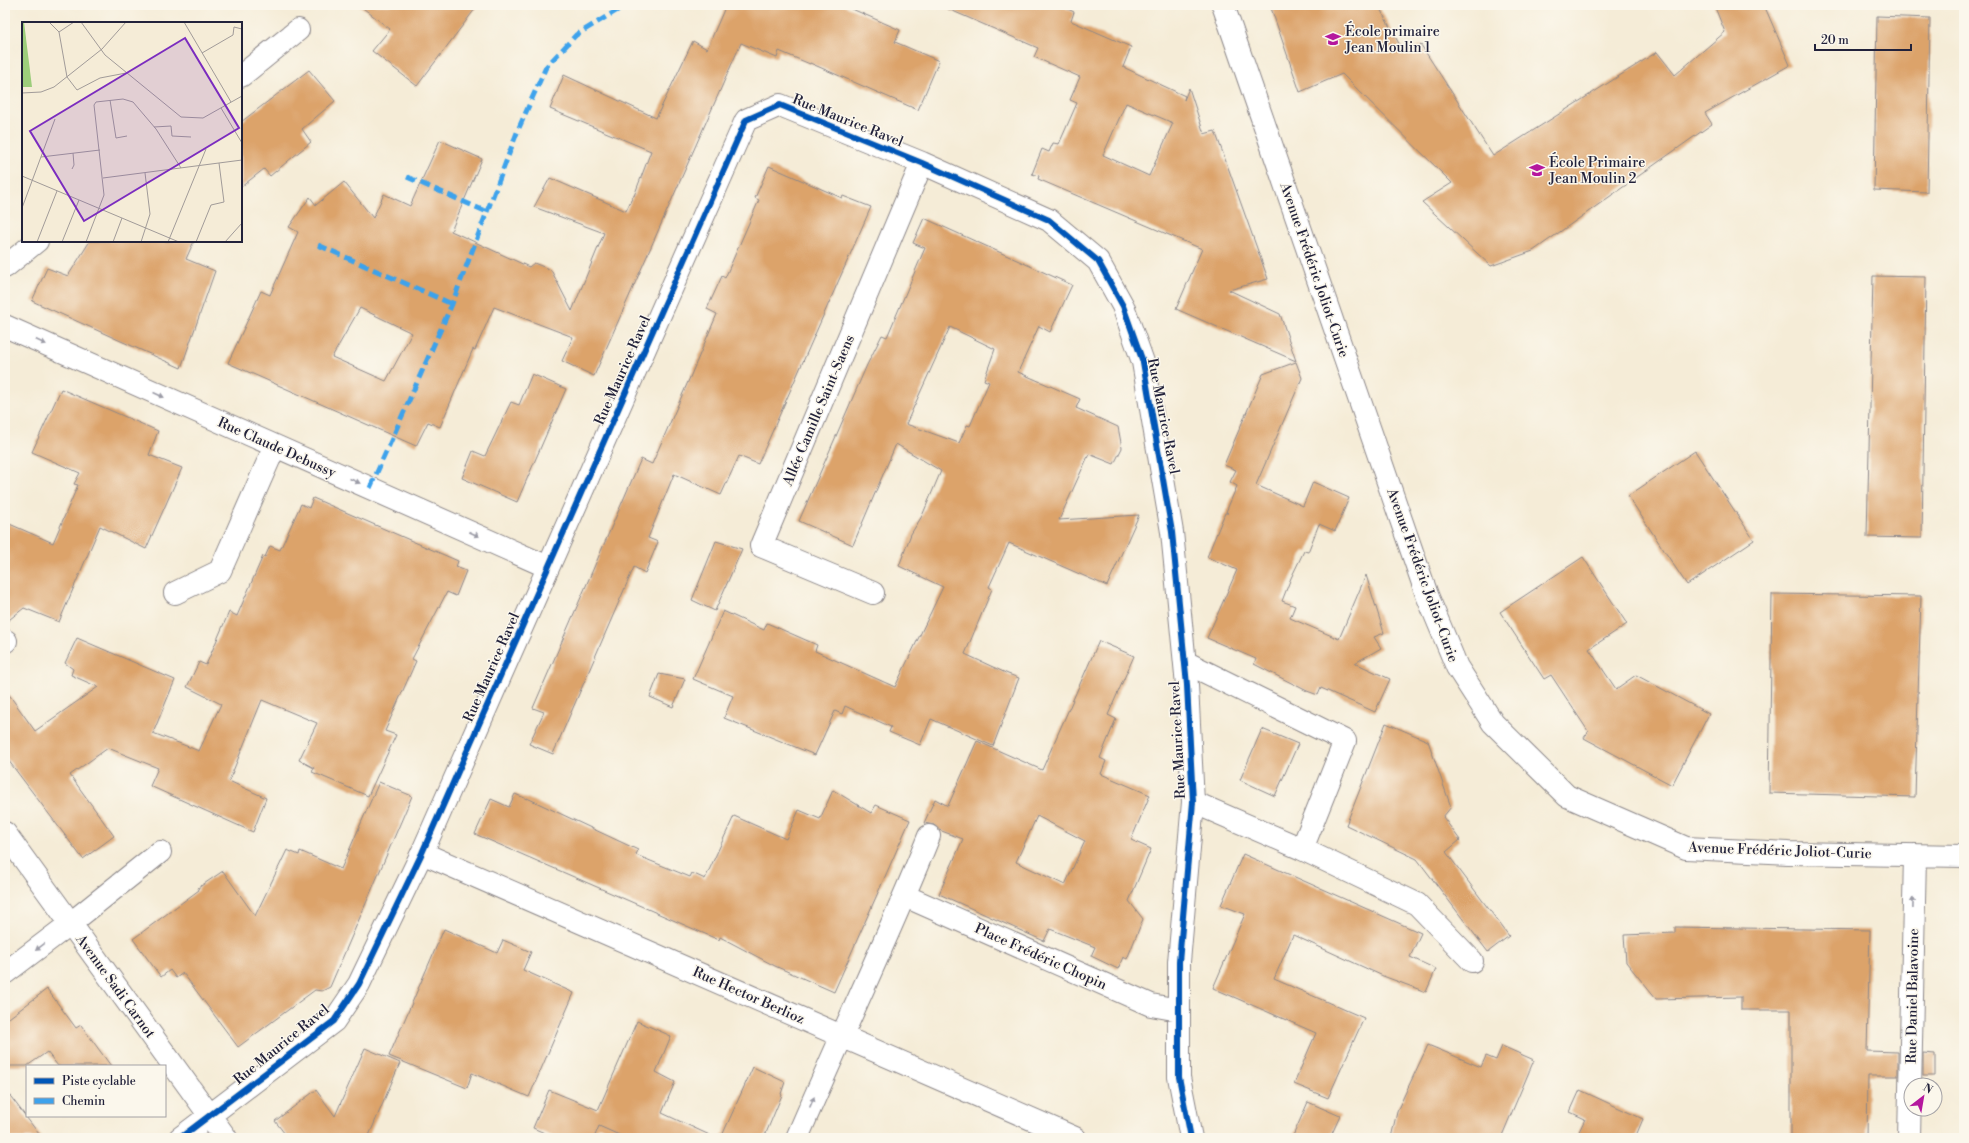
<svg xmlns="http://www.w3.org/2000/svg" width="1969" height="1143" viewBox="0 0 1969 1143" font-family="'Libre Bodoni',serif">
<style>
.building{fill:#dca36b;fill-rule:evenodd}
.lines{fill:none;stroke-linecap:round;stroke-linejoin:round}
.minor-casing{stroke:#8c8789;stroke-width:24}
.minor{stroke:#fff;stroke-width:22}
.quiet{stroke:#3ea2ec;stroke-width:5;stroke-dasharray:10 5;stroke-linecap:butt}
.cycleway-casing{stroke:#fbf7ec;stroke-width:8}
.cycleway{stroke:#0057b8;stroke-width:6}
.oneway{fill:#9c9ca7}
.labels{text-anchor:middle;stroke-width:3;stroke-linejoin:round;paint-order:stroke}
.poi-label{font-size:14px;fill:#22223b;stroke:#fbf7ec;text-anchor:start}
.street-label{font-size:14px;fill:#22223b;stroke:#fbf7ec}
.inset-road{fill:none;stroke:#a19b99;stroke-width:1}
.view{fill:#7b2cbf;fill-opacity:0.15;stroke:#7b2cbf;stroke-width:2}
.inset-edge{fill:none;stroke:#22223b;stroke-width:2}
</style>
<rect width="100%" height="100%" fill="#fbf7ec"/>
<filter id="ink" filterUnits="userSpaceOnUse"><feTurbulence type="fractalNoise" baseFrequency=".025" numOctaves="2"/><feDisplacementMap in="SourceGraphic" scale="8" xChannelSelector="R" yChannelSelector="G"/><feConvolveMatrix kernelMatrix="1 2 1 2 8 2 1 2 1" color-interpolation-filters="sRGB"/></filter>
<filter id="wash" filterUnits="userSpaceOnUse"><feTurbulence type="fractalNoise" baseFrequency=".012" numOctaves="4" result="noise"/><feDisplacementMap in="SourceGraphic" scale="16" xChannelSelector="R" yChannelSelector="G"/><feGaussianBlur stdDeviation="0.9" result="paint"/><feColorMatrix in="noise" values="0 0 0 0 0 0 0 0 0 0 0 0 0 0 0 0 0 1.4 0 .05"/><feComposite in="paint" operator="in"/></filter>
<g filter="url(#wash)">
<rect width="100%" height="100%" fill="#f5ecd7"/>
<g id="blocks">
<!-- building -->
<path class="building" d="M359,5H478L417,86L372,51L390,29Z
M726,5H843L900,30L895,42L939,61L918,110L810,63V64L779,51L777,58L741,43L594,376L562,361L573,337L494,307L475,350L473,349L440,427L428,422L416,446L228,363L261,291L270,295L298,232L289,227L310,197L316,205L344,182L373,218L384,194L410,206L440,140L482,159L451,231L529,267L534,263L551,270L572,311L604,233L534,207L550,178L626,211L633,196H634L651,151L550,109L564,75L656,118L693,41L707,49ZM360,308L412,333L386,381L332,357Z
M939,5H1060L1074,12L1071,21L1131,47L1123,67L1185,96L1184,100L1189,88L1204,134L1215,131L1268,279L1229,290L1280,314L1296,361L1176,309L1202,249L1038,179L1039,176L1032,174L1042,149L1049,152L1053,143L1059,144L1077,103L1070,100L1080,77L1034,57L1038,48ZM1126,103L1173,123L1149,176L1103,155Z
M1270,5H1378L1403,51L1421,45L1493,156L1657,52L1675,75L1725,32L1714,5H1764L1790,65L1705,113L1712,124L1533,251L1491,266L1422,202L1452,183L1342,74L1300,92Z
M1877,16L1930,18L1927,192L1874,190Z
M309,70L335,101L302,129L311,142L270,176L264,169L241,187V122Z
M769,166L842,198L843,196L871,207L758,464L739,456L721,495L674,474L648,538L658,542L645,573L634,567L553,754L529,744L544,712L533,708L641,459L652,464L691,375L717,314L707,309L722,276L725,278L759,200L755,198Z
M924,218L1072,285L1050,332L1039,326L1018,372L1080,399L1076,408L1118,427L1122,448L1114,464L1089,454L1059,520L1139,515L1107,586L1009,543L989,587L992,589L965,654L1008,674L1019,678L993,746L931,719L920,745L889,732L891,727L845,706L842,714L835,711L815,755L724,718L733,696L693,679L723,611L764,630L767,623L817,645L815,651L895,687L943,587L899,566L911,534L922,516L941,471L896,444L853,545L799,521L867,365L882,335L887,337L925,248L913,243ZM950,327L995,349L984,380L989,382L970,426L967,425L959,443L906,424Z
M90,241H194L186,259L215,271L181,368L32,301L47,268L68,276Z
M1873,276L1926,277L1922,538L1867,537Z
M1296,362L1302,378L1256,485L1303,506L1313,482L1349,498L1335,531L1319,524L1308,552L1304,551L1291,578L1282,601L1295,606L1290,618L1339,639L1366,575L1384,633L1374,637L1381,648L1355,663L1390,679L1375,712L1321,688L1318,695L1307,691L1254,664L1256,659L1207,638L1237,570L1207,557L1225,513H1228L1226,512L1237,486L1230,482L1236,470L1224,465L1263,374Z
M532,374L566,389L517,502L462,478L473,451L485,456L511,402L519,405Z
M61,389L158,431L149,455L182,468L146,549L100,526L59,622L24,608L5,623V522L53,543L78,485L74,484L80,473L32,452Z
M1695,451L1754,540L1687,585L1628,496Z
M313,498L458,561L456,567L466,571L456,596L447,592L412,659L416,661L385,731L396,735L368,796L312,772L314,768L299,760L317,723L262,700L229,781L266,798L253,832L150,786L158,768L108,748L70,775L114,836L83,859L5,756V689L35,731L98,687L71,675L73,669L65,663L77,638L175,680L153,733L199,751L221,704L187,687L199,662L206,665L229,612L237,616L263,556L265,557L270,546L280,550L301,504L309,508Z
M716,541L742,549L715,611L692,600Z
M1583,557L1627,624L1589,649L1616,689L1636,675L1709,714L1672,785L1584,738L1588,731L1551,675L1544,679L1500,612Z
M1772,594L1921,596L1915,797L1769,793Z
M1099,641L1134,656L1108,715L1116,719L1100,758L1106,761L1101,774L1150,795L1131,840L1151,849L1129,901L1143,919L1127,959L1123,957L1118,969L1091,956L1095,947L1050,929L1044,941L939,894L963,839L939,830L934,825L924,823L935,799L948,806L977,741L1042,770ZM1037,816L1085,841L1065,885L1016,862Z
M659,674L685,679L673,707L650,697Z
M1386,723L1428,741L1451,807L1443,817L1460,840L1446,852L1509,936L1488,952L1417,859L1346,825Z
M1262,729L1298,744L1275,796L1240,780Z
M379,782L412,796L330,987L322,991L315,990L238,1047L183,973L176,978L170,970L161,977L133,939L199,890L198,888L223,871L255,916L287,850L299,855L300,851L341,869Z
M833,790L871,813L876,805L910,820L834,992L775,966L720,937L719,940L475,834L491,799L509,807L515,794L527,799V798L638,850L636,855L690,877L692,873L705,879L734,816L786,839L799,810L820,819Z
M1243,854L1421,933L1410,957L1436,969L1426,992L1383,976L1293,935L1274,979L1364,1018L1328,1098L1294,1084L1316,1033L1213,988L1245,914L1221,905Z
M1675,927L1870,930L1867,1051L1898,1052V1076H1868L1867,1138H1791V1010H1741V997L1656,999L1626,962L1624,935L1675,933Z
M444,929L497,953L503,940L531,952L523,970L574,993L529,1097L472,1073L467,1088L389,1056Z
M47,989L76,1028L81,1025L111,1066H58L47,1052L27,1066H5V1021Z
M637,1021L671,1036L656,1072L675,1082L662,1113L716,1138H626L599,1126L594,1138H556L533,1128L549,1090L598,1110Z
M1428,1045L1481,1067L1486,1056L1496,1060L1502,1046L1534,1060L1501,1138H1391L1397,1111Z
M365,1048L400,1063L368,1138H288L275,1121L316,1090L335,1116Z
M1923,1053L1935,1054V1076H1923Z
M753,1067L785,1082L781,1094L782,1095L764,1138H721Z
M5,1089L42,1138H5Z
M1580,1090L1643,1119L1635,1138H1576L1585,1119L1570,1112Z
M1308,1102L1340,1116L1330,1138H1292Z"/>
</g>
</g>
<g filter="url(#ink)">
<use href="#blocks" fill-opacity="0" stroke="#8c8789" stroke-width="1"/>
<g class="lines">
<defs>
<path id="minor" d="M1223,5L1427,595L1457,667L1493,723L1567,796L1686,848L1788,853L1964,856
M241,76L298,30
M5,267L37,241
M5,326L548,567
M175,593L220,571L275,446
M873,593L761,546L922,163
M5,641H6
M1185,662L1345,741L1302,849L1417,904L1472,961
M1193,802L1302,849
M5,833L226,1138
M422,853L1075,1138
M905,896L1151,1005L1179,1010
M5,973L71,923L160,852
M180,1138L334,1021L359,984L422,853L746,120L780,105L922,163L1049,220L1098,261L1123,306L1143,362L1172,532L1187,685L1193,802L1179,962V1077L1191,1138
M797,1138C840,1037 888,938 929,836
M1909,1138L1915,855"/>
</defs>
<!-- minor casing -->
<use href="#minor" class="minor-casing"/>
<!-- minor -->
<use href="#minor" class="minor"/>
<!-- quiet -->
<path class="quiet" d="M407,177L487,212
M318,245L452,304
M370,488L452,304L518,130L546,67L576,35L626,5"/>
<defs>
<path id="cycleway" d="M180,1138L334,1021L359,984L422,853L746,120L780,105L922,163L1049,220L1098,261L1123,306L1143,362L1172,532L1187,685L1193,802L1179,962V1077L1191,1138"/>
</defs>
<!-- cycleway casing -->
<use href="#cycleway" class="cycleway-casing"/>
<!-- cycleway -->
<use href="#cycleway" class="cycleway"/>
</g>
<!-- one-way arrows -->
<defs><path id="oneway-solid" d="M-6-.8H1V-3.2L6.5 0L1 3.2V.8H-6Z"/></defs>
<g class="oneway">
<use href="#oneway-solid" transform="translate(41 342) rotate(24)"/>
<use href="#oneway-solid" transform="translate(159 395) rotate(24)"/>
<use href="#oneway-solid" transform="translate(355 481) rotate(24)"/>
<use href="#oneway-solid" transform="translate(474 534) rotate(24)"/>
<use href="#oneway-solid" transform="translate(1913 903) rotate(-89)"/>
<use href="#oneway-solid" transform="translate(40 947) rotate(143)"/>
<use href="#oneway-solid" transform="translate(812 1102) rotate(-67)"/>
</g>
</g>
<!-- icons -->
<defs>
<symbol id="school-bare" viewBox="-9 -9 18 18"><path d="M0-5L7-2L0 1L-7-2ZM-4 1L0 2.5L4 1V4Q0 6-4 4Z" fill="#b5179e" stroke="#fbf7ec" stroke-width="2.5" paint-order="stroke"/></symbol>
</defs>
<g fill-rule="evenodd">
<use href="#school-bare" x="1322" y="28" width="22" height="22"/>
<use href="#school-bare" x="1526" y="159" width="22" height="22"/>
</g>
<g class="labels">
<!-- poi labels -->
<g class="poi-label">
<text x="1345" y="36">École primaire<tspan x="1345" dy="16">Jean Moulin 1</tspan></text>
<text x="1549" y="167">École Primaire<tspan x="1549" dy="16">Jean Moulin 2</tspan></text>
</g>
<!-- street labels -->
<g class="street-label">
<text transform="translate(848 120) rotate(22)" y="5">Rue Maurice Ravel</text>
<text transform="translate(1315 270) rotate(71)" y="5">Avenue Frédéric Joliot-Curie</text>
<text transform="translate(622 370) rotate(-66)" y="5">Rue Maurice Ravel</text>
<text transform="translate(818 410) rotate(-67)" y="5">Allée Camille Saint-Saens</text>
<text transform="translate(1164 416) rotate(79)" y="5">Rue Maurice Ravel</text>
<text transform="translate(277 447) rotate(24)" y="5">Rue Claude Debussy</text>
<text transform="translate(1423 575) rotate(70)" y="5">Avenue Frédéric Joliot-Curie</text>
<text transform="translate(491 667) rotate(-66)" y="5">Rue Maurice Ravel</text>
<text transform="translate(1177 740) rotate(-93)" y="5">Rue Maurice Ravel</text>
<text transform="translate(1780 850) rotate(2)" y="5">Avenue Frédéric Joliot-Curie</text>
<text transform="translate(1041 956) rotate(24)" y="5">Place Frédéric Chopin</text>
<text transform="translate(116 986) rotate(54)" y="5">Avenue Sadi Carnot</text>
<text transform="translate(749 995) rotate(24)" y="5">Rue Hector Berlioz</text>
<text transform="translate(1912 996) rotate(-89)" y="5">Rue Daniel Balavoine</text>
<text transform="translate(281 1044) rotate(-39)" y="5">Rue Maurice Ravel</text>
</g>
</g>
<!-- overview -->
<g transform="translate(22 22)">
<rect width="220" height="220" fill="#f5ecd7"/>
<path d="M0,0H2L10,65H0Z" fill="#9dcd7b"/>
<path class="inset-road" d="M27,0L37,10L45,55L55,68L78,56L104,51M59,0L83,33L159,95L181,96L220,74M162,0L209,80M37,10L52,0M211,13L212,5L220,7M180,31L211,13M0,71L19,70L32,65L80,27L104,0M88,78L94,116L105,114M199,86L220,121M132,105L149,104L150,114L169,115M19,135L78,128M50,147L52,143L51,131M0,154L157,220M81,156L220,138M0,186L33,97M15,220L35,169M40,220L57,178M64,220L82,173L72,83L74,80L101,77L111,80L134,107L159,146M91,220L100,196M119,220L128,192L123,151M146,220L184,127M174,220L189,183L202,180L197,141M203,220L220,201"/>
<path class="view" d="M163,16L217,106L62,199L8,109Z"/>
<rect width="220" height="220" class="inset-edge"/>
</g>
<!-- margin -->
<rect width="1969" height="1143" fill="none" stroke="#fbf7ec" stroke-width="20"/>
<!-- legend -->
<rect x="26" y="1065" width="140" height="52" fill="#fbf7ec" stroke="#a4a2a5"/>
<rect x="34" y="1078" width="20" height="6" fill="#0057b8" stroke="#a4a2a5"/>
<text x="62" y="1085" font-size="12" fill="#22223b">Piste cyclable</text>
<rect x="34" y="1098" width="20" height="6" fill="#3ea2ec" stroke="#a4a2a5"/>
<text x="62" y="1105" font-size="12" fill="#22223b">Chemin</text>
<!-- north arrow -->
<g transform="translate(1923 1097) rotate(31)"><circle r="19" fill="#fbf7ec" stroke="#a4a2a5"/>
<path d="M0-3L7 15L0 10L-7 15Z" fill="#b5179e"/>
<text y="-6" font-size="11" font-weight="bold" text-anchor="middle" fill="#22223b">N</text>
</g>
<!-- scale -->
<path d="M1815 44v6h96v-6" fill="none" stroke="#22223b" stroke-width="2"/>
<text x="1821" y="44" font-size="12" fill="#22223b" stroke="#fbf7ec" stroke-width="3" paint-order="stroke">20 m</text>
</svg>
